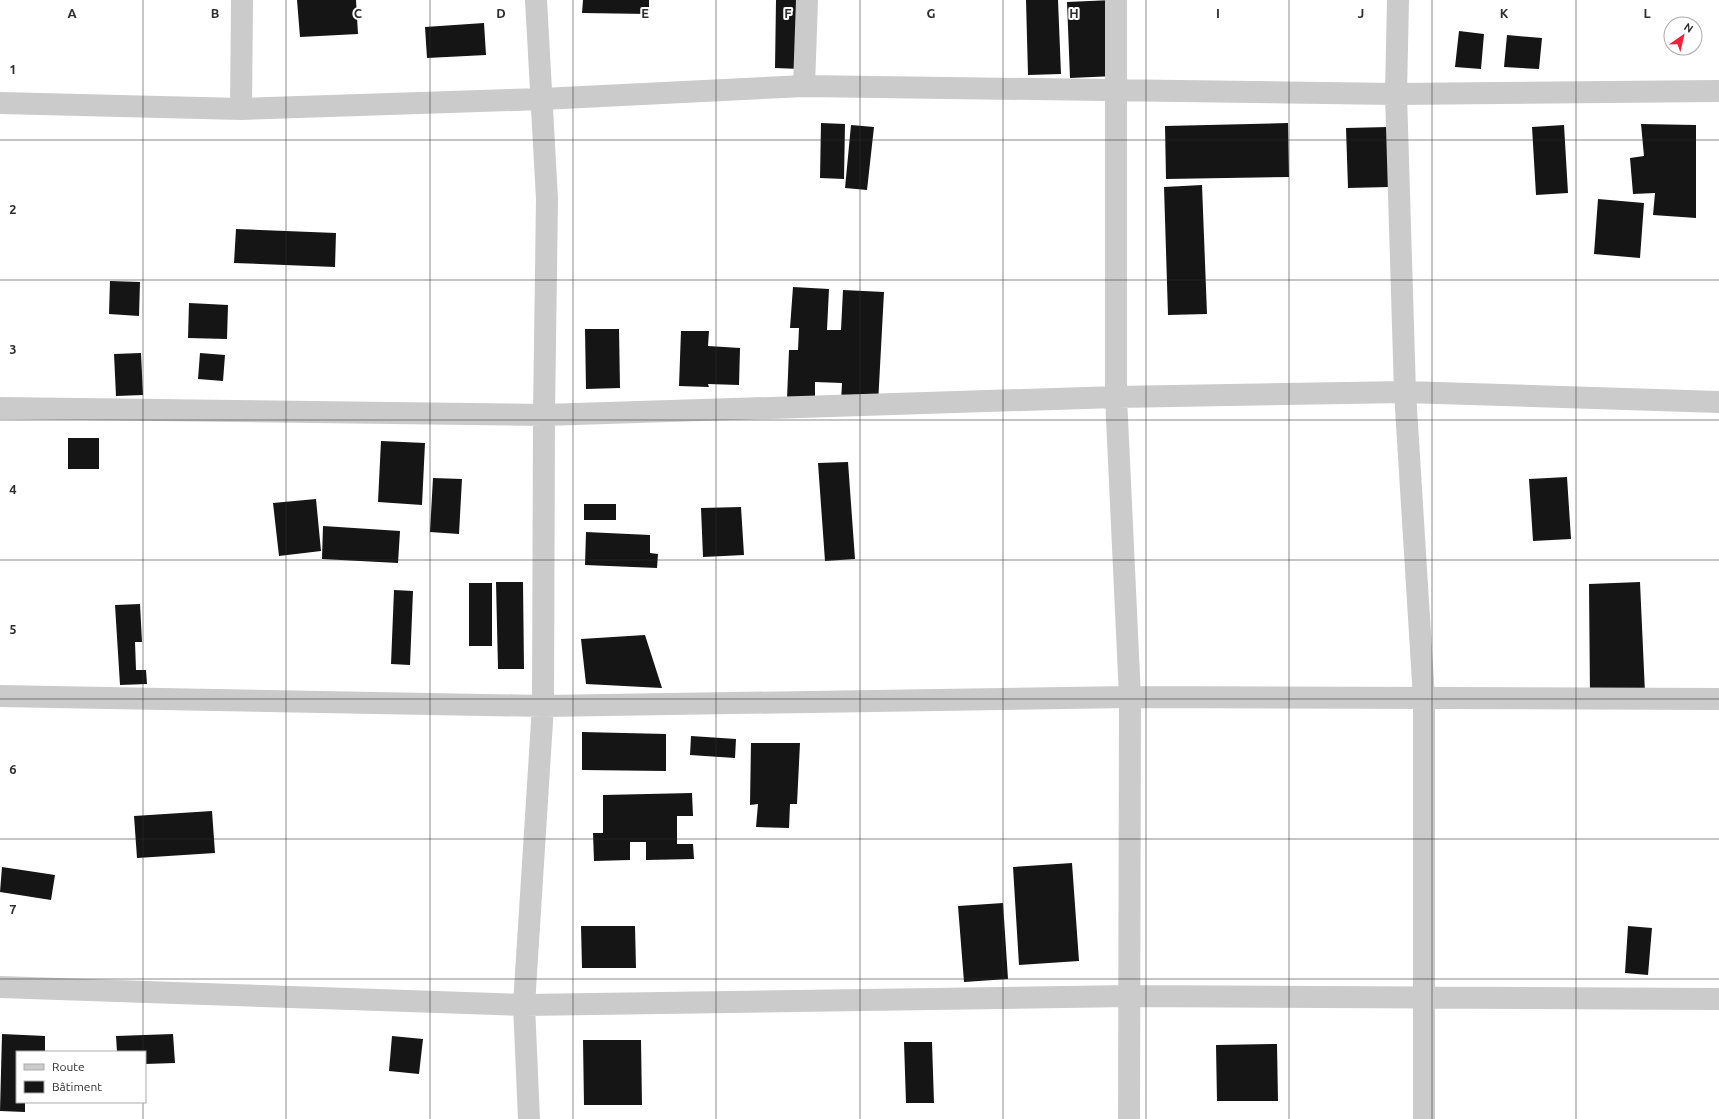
<svg xmlns="http://www.w3.org/2000/svg" width="1719" height="1119" viewBox="0 0 1719 1119" font-family="Ubuntu,sans-serif">
<style>
.building{fill:#151515}
.lines{fill:none;stroke-linecap:round;stroke-linejoin:round}
.minor{stroke:#cbcbcb;stroke-width:22}
.grid{fill:none;stroke:#2e2e2e;stroke-width:1;stroke-opacity:0.55}
.grid-label{font-size:13px;text-anchor:middle;font-weight:bold;fill:#2e2e2e;stroke:#fff;stroke-width:4;stroke-linejoin:round;paint-order:stroke}
</style>
<rect width="100%" height="100%" fill="#fff"/>
<!-- building -->
<path class="building" d="M297,0H356L358,34L300,37Z
M583,0H649V14L582,13Z
M776,0H802L800,69L775,68Z
M1026,0H1058L1061,74L1028,75Z
M1112,0L1115,76L1070,78L1067,2Z
M484,23L486,55L427,58L425,27Z
M1459,31L1484,34L1481,69L1455,67Z
M1507,35L1542,38L1539,69L1504,67Z
M821,123L845,124L844,179L820,178Z
M1288,123L1289,177L1166,179L1165,126Z
M1641,124L1696,125V218L1653,215L1655,193L1633,194L1630,158L1644,156Z
M851,125L874,127L867,190L845,188Z
M1564,125L1568,193L1536,195L1532,127Z
M1388,127L1389,187L1348,188L1346,128Z
M1202,185L1207,314L1168,315L1164,187Z
M1598,199L1644,203L1640,258L1594,254Z
M236,229L336,233L335,267L234,263Z
M110,281L140,282L139,316L109,314Z
M793,287L829,289L827,330H841L843,290L884,292L878,404L841,402L842,383L815,382V401L787,399L789,350H798L799,328H790Z
M189,303L228,305L227,339L188,338Z
M585,329H619L620,388L586,389Z
M681,331H709L708,346L740,348L739,385L708,384L709,387L679,386Z
M141,353L143,395L116,396L114,354Z
M200,353L225,355L223,381L198,379Z
M68,438H99V469H68Z
M381,441L425,443L422,505L378,502Z
M848,462L855,559L825,561L818,463Z
M1567,477L1571,539L1533,541L1529,479Z
M433,478L462,479L459,534L430,532Z
M316,499L321,551L279,556L273,503Z
M584,504H616V520H584Z
M741,507L744,555L703,557L701,508Z
M323,526L400,531L398,563L322,559Z
M586,532L650,535V553L658,554L657,568L585,565Z
M496,582H523L524,669H498Z
M1640,582L1645,693L1590,697L1589,584Z
M469,583H492V646H469Z
M394,590L413,591L410,665L391,664Z
M140,604L142,642H135L136,670H146L147,684L120,685L115,605Z
M645,635L662,688L586,684L581,639Z
M582,732L666,734V771L582,770Z
M691,736L736,739L735,758L690,755Z
M751,743H800L797,804H790L789,828L756,827L758,804L750,805Z
M692,793L693,816H677V844H693L694,859L646,860V842H630V860L594,861L593,833H603V795Z
M212,811L215,853L137,858L134,816Z
M1072,863L1079,961L1019,965L1013,867Z
M2,867L55,875L51,900L0,892Z
M1003,903L1008,979L964,982L958,906Z
M581,926H635L636,968H582Z
M1628,926L1652,928L1648,975L1625,973Z
M2,1034L45,1036V1052H17V1102H25V1112L0,1111Z
M173,1034L175,1063L145,1064V1052H117L116,1036Z
M392,1036L423,1039L419,1074L389,1071Z
M583,1040H641L642,1105H584Z
M904,1042H932L934,1103H906Z
M1277,1044L1278,1101H1217L1216,1045Z"/>
<g class="lines">
<!-- minor -->
<path class="minor" d="M1116,0V397L1130,697L1129,1119
M1398,0L1396,94L1405,392L1424,698V1119
M804,86L807,0
M0,103L241,109L542,99L804,86L1396,94L1719,91
M241,109L242,0
M0,408L544,415L1116,397L1405,392L1719,402
M0,696L543,706L1130,697L1719,699
M0,987L524,1005L1129,996L1719,999
M529,1119L524,1005L543,706L544,415L547,199L536,0"/>
</g>
<!-- grid -->
<path class="grid" d="M143,0V1052M286,0V1119M430,0V1119M573,0V1119M716,0V1119M860,0V1119M1003,0V1119M1146,0V1119M1289,0V1119M1432,0V1119M1576,0V1119M0,140H1719M0,280H1719M0,420H1719M0,560H1719M0,699H1719M0,839H1719M0,979H1719M143,1102V1119"/>
<g class="grid-label">
<text x="72" y="18">A</text>
<text x="215" y="18">B</text>
<text x="358" y="18">C</text>
<text x="501" y="18">D</text>
<text x="645" y="18">E</text>
<text x="788" y="18">F</text>
<text x="931" y="18">G</text>
<text x="1074" y="18">H</text>
<text x="1218" y="18">I</text>
<text x="1361" y="18">J</text>
<text x="1504" y="18">K</text>
<text x="1647" y="18">L</text>
<text x="13" y="74">1</text>
<text x="13" y="214">2</text>
<text x="13" y="354">3</text>
<text x="13" y="494">4</text>
<text x="13" y="634">5</text>
<text x="13" y="774">6</text>
<text x="13" y="914">7</text>
</g>
<!-- legend -->
<rect x="16" y="1051" width="130" height="52" fill="#ffffff" stroke="#ababab"/>
<rect x="24" y="1064" width="20" height="6" fill="#cbcbcb" stroke="#ababab"/>
<text x="52" y="1071" font-size="12" fill="#2e2e2e">Route</text>
<rect x="24" y="1081" width="20" height="12" fill="#151515" stroke="#ababab"/>
<text x="52" y="1091" font-size="12" fill="#2e2e2e">Bâtiment</text>
<!-- north arrow -->
<g transform="translate(1683 36) rotate(34)"><circle r="19" fill="#ffffff" stroke="#ababab"/>
<path d="M0-3L7 15L0 10L-7 15Z" fill="#f3223c"/>
<text y="-6" font-size="11" font-weight="bold" text-anchor="middle" fill="#2e2e2e">N</text>
</g>
</svg>
